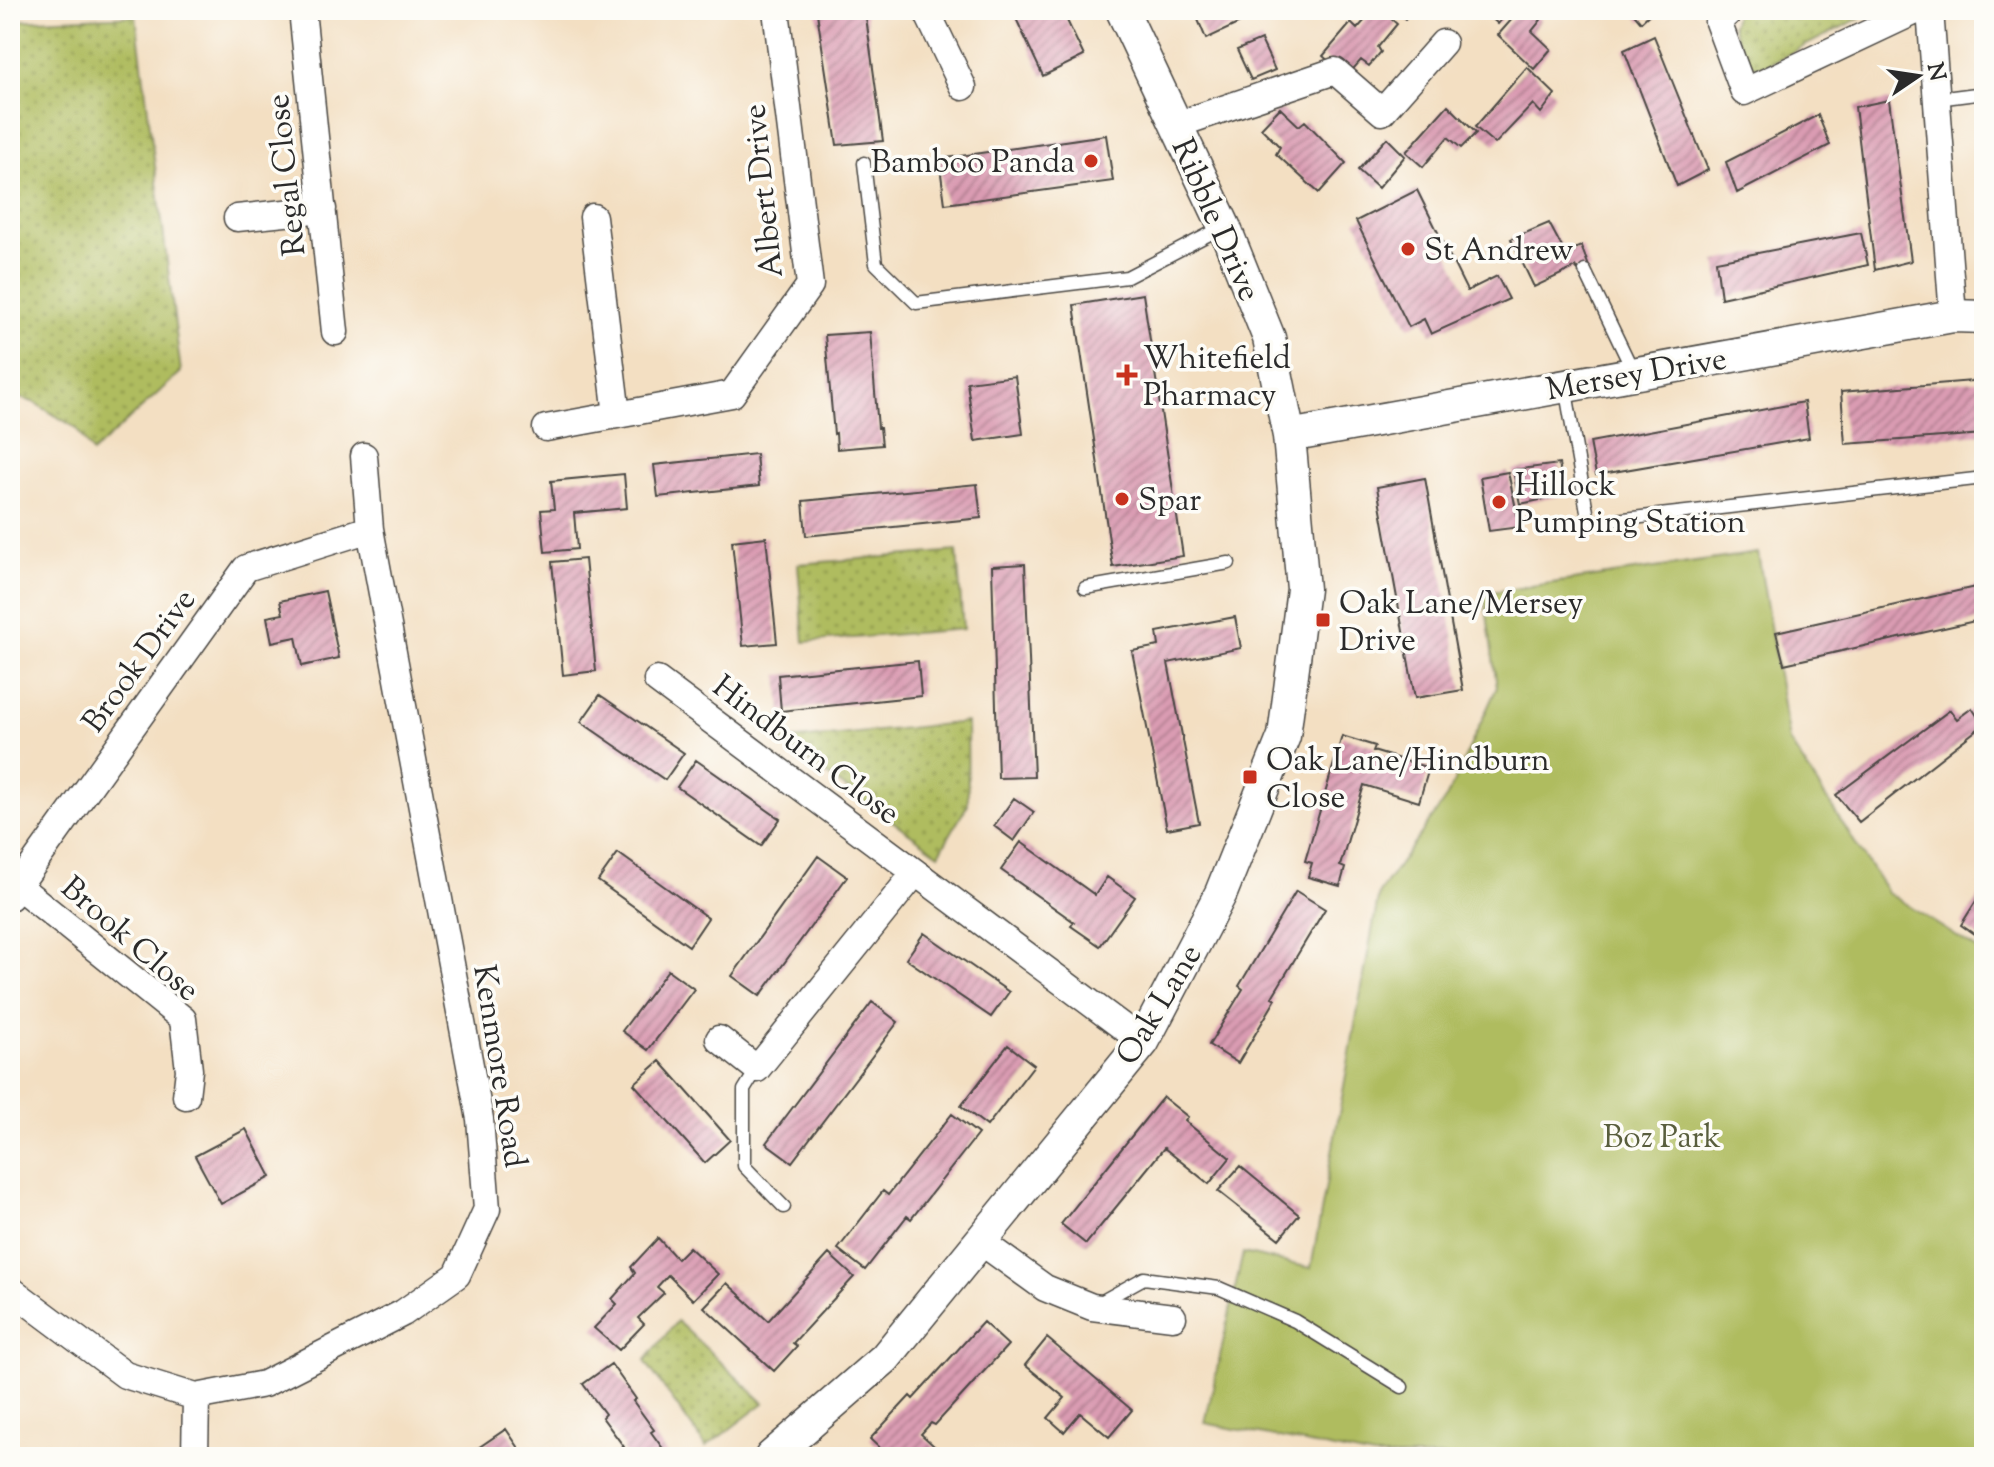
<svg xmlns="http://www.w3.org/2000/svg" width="1994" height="1467" viewBox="0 0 1994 1467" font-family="'Sorts Mill Goudy',serif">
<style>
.grass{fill:url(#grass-dots);stroke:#6d7444;stroke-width:2}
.park{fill:#afbc5e;stroke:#6d7444;stroke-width:2}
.building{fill:url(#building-hatch)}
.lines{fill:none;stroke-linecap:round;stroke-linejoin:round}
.service-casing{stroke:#494642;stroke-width:15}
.minor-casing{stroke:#494642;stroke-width:29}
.tertiary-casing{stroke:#494642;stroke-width:35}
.service{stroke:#fff;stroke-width:12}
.minor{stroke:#fff;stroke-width:26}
.tertiary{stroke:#fff;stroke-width:32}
.poi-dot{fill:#c8321e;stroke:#fdfcf7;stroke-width:3}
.labels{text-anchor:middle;stroke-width:7;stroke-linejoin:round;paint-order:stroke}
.poi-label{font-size:32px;fill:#2b2b2b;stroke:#fdfcf7;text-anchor:start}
.street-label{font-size:32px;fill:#2b2b2b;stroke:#fdfcf7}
.park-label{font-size:32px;fill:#595e3d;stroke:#fdfcf7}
</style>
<defs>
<pattern id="grass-dots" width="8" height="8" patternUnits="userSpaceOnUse" patternTransform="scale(2)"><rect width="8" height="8" fill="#afbc5e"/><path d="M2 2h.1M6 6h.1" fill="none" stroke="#8f994e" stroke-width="1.8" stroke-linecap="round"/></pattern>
<pattern id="building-hatch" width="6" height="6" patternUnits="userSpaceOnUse" patternTransform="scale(2)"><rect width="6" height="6" fill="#da9bb2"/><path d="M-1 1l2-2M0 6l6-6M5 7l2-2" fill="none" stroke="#b17f91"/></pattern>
</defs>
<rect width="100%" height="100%" fill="#fdfcf7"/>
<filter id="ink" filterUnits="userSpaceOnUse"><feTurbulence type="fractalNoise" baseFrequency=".0125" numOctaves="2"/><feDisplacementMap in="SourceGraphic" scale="16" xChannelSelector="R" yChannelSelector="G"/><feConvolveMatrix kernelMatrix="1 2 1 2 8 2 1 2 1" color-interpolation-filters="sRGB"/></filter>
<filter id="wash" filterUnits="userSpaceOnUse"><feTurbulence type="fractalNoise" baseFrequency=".006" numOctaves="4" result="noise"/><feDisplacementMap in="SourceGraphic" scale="32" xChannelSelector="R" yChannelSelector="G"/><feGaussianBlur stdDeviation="1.8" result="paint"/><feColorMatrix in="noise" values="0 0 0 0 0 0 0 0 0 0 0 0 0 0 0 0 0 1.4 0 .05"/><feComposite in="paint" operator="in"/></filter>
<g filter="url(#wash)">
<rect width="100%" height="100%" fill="#f3dfc2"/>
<!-- grass -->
<path class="grass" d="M1737,10H1870L1858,19L1769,64L1757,67L1745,60L1732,25Z
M136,16L181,372L92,453L76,428L33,402L10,395V21Z
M957,551L963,629L804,642L798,564Z
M967,722L968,804L939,854L779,741Z
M677,1321L764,1403L706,1447L645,1361Z"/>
<!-- park -->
<path class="park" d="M1758,553L1789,741L1887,892L1984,954V1457H1374L1205,1423L1243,1253L1311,1268L1379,893L1447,797L1497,687L1484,593Z"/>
<g id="blocks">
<!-- building -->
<path class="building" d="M832,10H865L883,141L837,145L817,13Z
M1012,10H1062L1084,56L1043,76Z
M1194,10H1236L1242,22L1206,39Z
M1374,10H1381L1397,24L1378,47L1381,52L1369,66L1361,60L1346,77L1323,56L1351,23L1357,29Z
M1395,10H1412L1405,19Z
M1483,10H1509L1498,24Z
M1520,10H1529L1541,20L1532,31L1551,49L1534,69L1498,35Z
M1631,10H1654L1641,22Z
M1654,36L1708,170L1677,186L1624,50Z
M1261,40L1275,70L1251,80L1237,50Z
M1527,67L1555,94L1541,113L1533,104L1495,144L1475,127Z
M1889,100L1911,261L1875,270L1855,107Z
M1448,105L1476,133L1461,148L1448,137L1423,167L1406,152Z
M1280,108L1299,126L1305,121L1346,163L1319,193L1276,154L1280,147L1261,128Z
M1818,115L1830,145L1737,193L1726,162Z
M1106,135L1113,181L945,204L939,159Z
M1387,138L1405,156L1378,188L1358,170Z
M1417,190L1467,291L1497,276L1509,299L1431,334L1424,319L1409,327L1356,221Z
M1549,223L1565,253L1581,246L1590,269L1580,274L1576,267L1534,287L1511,239Z
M1861,233L1868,265L1721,298L1716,261Z
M1143,294L1183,556L1113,567L1074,305Z
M870,332L878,428H880L882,445L837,449L836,433L834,434L825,335Z
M1015,376L1023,434L975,441L967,382Z
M1984,380V434L1845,444L1841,392Z
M1804,402L1809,438L1596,475L1590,442Z
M756,454L759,486L658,497L654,465Z
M1559,464L1565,495L1520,504L1513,470Z
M1508,472L1520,527L1489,531L1480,477Z
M624,474L627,508L574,513L577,549L545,552L541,510L554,509L551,481Z
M1425,478L1463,690L1415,698L1377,487Z
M977,484L981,518L806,536L803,501Z
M766,537L777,643L743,646L732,541Z
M585,559L596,671L563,675L552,562Z
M1025,564L1034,777L998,778L992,566Z
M1984,585V619L1784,664L1776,632Z
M325,591L339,658L302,666L296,637L272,642L267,617L283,614L280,601Z
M1235,617L1241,648L1168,663L1199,823L1167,829L1132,651L1159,646L1157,632Z
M918,661L921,696L781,711L778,675Z
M600,695L684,753L665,780L581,722Z
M1972,708L1983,725L1859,822L1836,795L1950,710L1957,719Z
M1342,736L1375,746L1373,751L1429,768L1419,802L1364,785L1340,866L1345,868L1340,886L1308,877L1312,863L1305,861Z
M696,760L780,819L761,846L677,787Z
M1014,798L1034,812L1014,841L994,826Z
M1021,842L1095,895L1107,877L1135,897L1100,946L1071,926L1074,922L1001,870Z
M618,853L708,918L689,946L598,881Z
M818,856L847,877L760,996L732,976Z
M1984,888V941L1961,925Z
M1296,891L1325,909L1272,997L1276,999L1238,1063L1209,1045L1243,989L1239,986Z
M924,933L1009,992L991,1017L906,959Z
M668,970L694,989L648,1050L622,1031Z
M872,1002L898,1022L792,1162L766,1143Z
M1008,1045L1034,1065L987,1126L961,1106Z
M660,1061L730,1140L705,1163L634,1084Z
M1163,1097L1188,1117L1185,1121L1230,1158L1209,1184L1164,1148L1086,1244L1061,1224Z
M952,1114L978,1134L911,1219L907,1216L865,1270L838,1249L883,1191L888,1195Z
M246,1129L271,1177L221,1204L195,1156Z
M1240,1166L1299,1215L1279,1239L1218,1191Z
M658,1238L677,1259L689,1247L718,1274L693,1300L668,1275L657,1287L664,1293L638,1318L644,1324L619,1350L594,1328L617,1304L612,1299L635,1273L631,1267Z
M829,1254L854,1277L793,1343L797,1346L774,1371L704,1307L727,1283L768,1321Z
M983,1322L1008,1345L935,1425L931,1423L921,1434L946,1457H889L870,1439L910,1396L913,1399Z
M1047,1338L1132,1410L1109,1437L1080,1413L1064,1432L1048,1418L1065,1398L1025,1365Z
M611,1364L636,1399L633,1401L654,1430L651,1432L669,1457H628L622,1449L624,1447L602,1417L605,1414L583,1384Z
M506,1429L525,1457H484L478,1448Z"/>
</g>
</g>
<g filter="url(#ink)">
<use href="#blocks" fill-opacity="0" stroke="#494642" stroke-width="2"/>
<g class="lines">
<defs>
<path id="service" d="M1937,99L1984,93
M864,163L876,264L916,303L1127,277L1223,227
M1585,271L1634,373
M1565,386L1589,523L1984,478
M1085,588L1229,563
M757,1069L744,1090V1166L784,1207
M1097,1304L1144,1278L1219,1288L1295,1321L1402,1387"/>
<path id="minor" d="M302,10L335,332
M926,10L963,87
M1731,10L1718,22L1744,92L1918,10
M1930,10L1953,316
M1176,125L1335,71L1382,112L1443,43
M593,217L617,415
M237,218L323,209
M546,428L732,394L810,285L776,10
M657,680L1143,1042
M18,886L183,1019L189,1070L186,1096
M10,897L246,568L370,529
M719,1039L757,1069L915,873
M980,1241L1045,1288L1092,1307L1173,1317
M10,1289L125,1375L196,1397L264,1384L403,1313L457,1275L487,1209L480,1119L370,529L364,456
M195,1457L196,1397"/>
<path id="tertiary" d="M1289,436L1953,316L1984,317
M771,1457L885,1358L1143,1042L1221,893L1284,736L1303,589L1289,436L1269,338L1224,226L1122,10"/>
</defs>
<!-- service casing -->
<use href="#service" class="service-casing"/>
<!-- minor casing -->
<use href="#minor" class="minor-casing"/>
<!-- tertiary casing -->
<use href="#tertiary" class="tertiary-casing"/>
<!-- service -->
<use href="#service" class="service"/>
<!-- minor -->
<use href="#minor" class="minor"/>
<!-- tertiary -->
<use href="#tertiary" class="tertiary"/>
</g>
</g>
<!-- markers -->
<g class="poi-dot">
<circle cx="1091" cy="161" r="8"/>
<circle cx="1408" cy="249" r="8"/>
<path d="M1123 363h8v8h8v8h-8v8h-8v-8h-8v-8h8z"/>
<circle cx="1122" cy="499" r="8"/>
<circle cx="1499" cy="502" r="8"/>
<rect x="1315" y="612" width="16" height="16" rx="4"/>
<rect x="1242" y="769" width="16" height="16" rx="4"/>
</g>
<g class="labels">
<!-- poi labels -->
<g class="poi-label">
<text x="1075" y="172" text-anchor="end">Bamboo Panda</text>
<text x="1424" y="260">St Andrew</text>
<text x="1143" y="368">Whitefield<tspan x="1143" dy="37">Pharmacy</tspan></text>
<text x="1515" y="495">Hillock<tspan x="1515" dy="37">Pumping Station</tspan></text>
<text x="1138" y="510">Spar</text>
<text x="1339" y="613">Oak Lane/Mersey<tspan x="1339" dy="37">Drive</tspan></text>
<text x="1266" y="770">Oak Lane/Hindburn<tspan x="1266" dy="37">Close</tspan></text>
</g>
<!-- street labels -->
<g class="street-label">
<text transform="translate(285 175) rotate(-96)" y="11">Regal Close</text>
<text transform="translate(762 191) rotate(-96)" y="11">Albert Drive</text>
<text transform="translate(1217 219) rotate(66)" y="11">Ribble Drive</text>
<text transform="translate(1636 373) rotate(-10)" y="11">Mersey Drive</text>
<text transform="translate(138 660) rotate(-54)" y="11">Brook Drive</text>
<text transform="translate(807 749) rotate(37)" y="11">Hindburn Close</text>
<text transform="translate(131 938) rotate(41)" y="11">Brook Close</text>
<text transform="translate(1158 1004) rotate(-59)" y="11">Oak Lane</text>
<text transform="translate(501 1066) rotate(81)" y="11">Kenmore Road</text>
</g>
<!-- park labels -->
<g class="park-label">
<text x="1662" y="1147">Boz Park</text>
</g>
</g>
<!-- margin -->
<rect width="1994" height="1467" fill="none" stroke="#fdfcf7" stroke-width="40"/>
<!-- north arrow -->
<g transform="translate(1918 76) rotate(77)" stroke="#fdfcf7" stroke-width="6" paint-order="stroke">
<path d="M0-6L14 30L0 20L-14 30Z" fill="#2b2b2b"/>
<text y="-12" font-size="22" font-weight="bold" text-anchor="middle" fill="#2b2b2b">N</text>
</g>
</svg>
